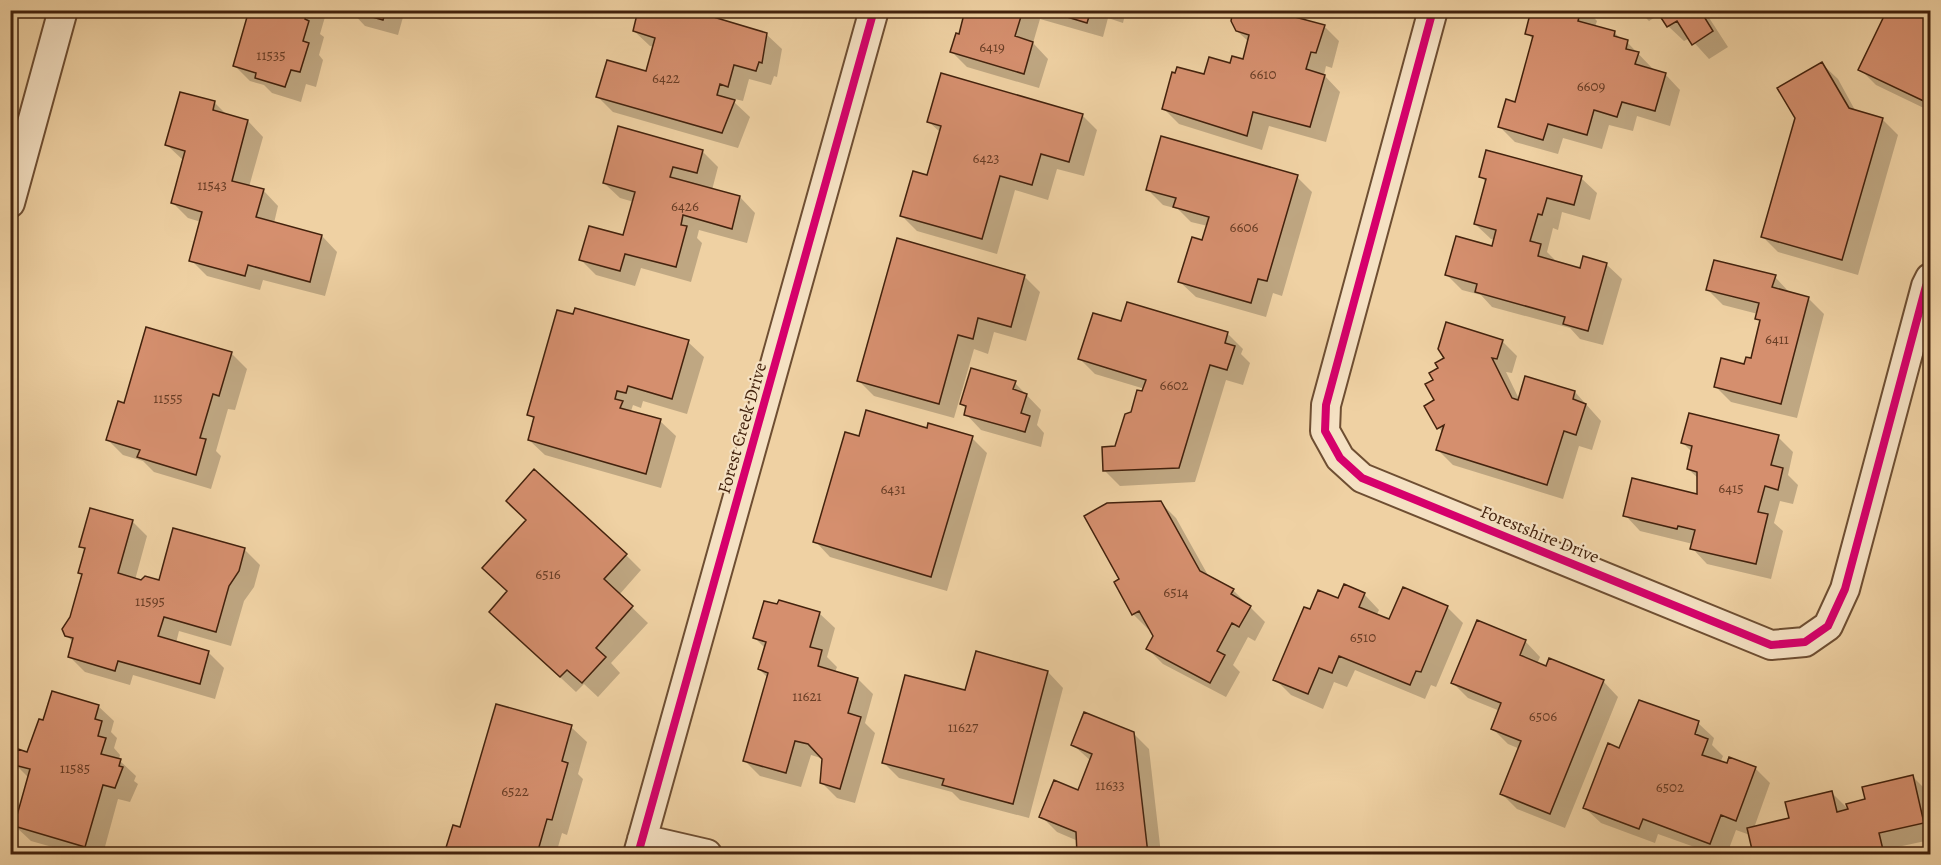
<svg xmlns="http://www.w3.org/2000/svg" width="1941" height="865" viewBox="0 0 1941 865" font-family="Alegreya,serif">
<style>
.shadow{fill:#0003}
.building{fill:#d58f6e;stroke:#43220d;stroke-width:1.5}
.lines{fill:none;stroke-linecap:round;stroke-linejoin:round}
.minor-casing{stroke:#6e4e32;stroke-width:32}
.minor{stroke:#f5e1c3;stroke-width:28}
.cycleway-casing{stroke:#f5e1c3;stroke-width:11}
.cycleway{stroke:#d6006c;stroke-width:8}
.labels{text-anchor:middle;stroke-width:4.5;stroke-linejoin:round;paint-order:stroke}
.number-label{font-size:15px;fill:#683d25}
.street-label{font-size:18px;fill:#43220d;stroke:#f5e1c3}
</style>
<rect width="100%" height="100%" fill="#efd1a3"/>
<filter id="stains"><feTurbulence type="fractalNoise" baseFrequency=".00333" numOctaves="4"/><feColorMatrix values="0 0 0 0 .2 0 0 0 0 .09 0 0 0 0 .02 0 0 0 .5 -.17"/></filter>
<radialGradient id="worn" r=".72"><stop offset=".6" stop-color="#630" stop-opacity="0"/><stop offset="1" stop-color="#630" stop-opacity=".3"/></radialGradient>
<!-- shadow -->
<path class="shadow" d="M250,10H327L320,34L324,37L319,55L323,60L316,87L306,84L301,102L272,93L264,85L250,81L235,66Z
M350,10H405L398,35L365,26Z
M640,10H714L726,23L766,34L782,49L777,77L774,76L771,85L749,79L743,101L735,99L734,102L750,117L738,148L613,112L598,97L647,73L654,47L650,46L634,31Z
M967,10H1126L1123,23L1108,18L1103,37L1040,19L1033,43L1048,59L1039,88L967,67L952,52L960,36Z
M1235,10H1297L1309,22L1324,26L1339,41L1332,68L1326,66L1324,75L1340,92L1326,142L1269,126L1262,150L1179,124L1163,108L1205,76L1231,64L1244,61L1249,42L1237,31Z
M1533,10H1587L1597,21L1595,27L1615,33L1622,40L1627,42L1653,69V71L1665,74L1680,90L1670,126L1637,116L1633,131L1609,125L1602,149L1563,138L1558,154L1515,142L1500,127L1516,104L1534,40L1527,33Z
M1638,10H1704L1728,47L1709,59L1690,38L1684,41L1668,26L1660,14L1649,21Z
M1925,10H1930V111L1876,85L1860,69L1923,15Z
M1822,64L1838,79L1856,112L1882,119L1898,135L1858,275L1778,252L1762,236Z
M181,94L215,103L228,116L248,121L263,137L249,187L263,190L278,206L274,223L322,236L337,252L325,296L263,280L260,290L207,276L191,260L201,222L188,218L173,203L184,161L167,145Z
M1082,115L1097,130L1084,176L1057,169L1048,200L1015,190L997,254L917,231L902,216L928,177L941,133L928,121Z
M702,151L718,167L712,190L740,197L755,213L747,243L699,230L697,238L702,243L691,282L641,268L635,286L596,275L581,260L624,237L634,202L620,198L604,183Z
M1297,177L1312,192L1282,296L1273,293L1266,317L1196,297L1180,282L1203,242L1208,226L1191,222L1178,209L1163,205L1147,189Z
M1481,177L1581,178L1597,193L1590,220L1562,212L1558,230L1553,228L1547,252L1556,261L1555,263L1581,270L1606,264L1622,279L1603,345L1580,339L1570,328L1492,307L1481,295L1462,290L1447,275L1493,248L1495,240L1491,239L1475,224L1487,183Z
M898,240L1025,277L1040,292L1026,341L994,332L988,354L974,349L954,418L874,396L858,380Z
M1775,277L1790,293L1808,298L1824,314L1797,418L1731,402L1715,386L1752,360L1761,322L1757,318L1758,314L1723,305L1708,290Z
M1128,304L1228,334L1243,349L1241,354L1250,363L1243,385L1226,380L1195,482L1120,486L1105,471L1145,389L1095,374L1080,359L1122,323Z
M574,316L688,342L704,357L687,414L643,401L641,408L633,405L631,411L660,421L676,436L661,488L545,455L529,440L535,420L529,414Z
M1502,341L1517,356L1512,373L1506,372L1519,399L1575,392L1601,421L1592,450L1579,446L1563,499L1453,465L1438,450L1443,433L1439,428L1436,400Z
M231,353L247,369L235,410L228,409L216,451L221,456L211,489L154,472L143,461L123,455L108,440L125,405Z
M1015,383L1041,410L1037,425L1044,433L1041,447L981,430L966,414L967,409L962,404Z
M928,430L972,438L987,453L947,591L830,557L815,541Z
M1778,437L1793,452L1788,475L1798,485L1793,504L1780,501L1774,523L1783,531L1771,579L1707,564L1692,548L1693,544L1640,531L1625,515L1698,496L1699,479L1688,469L1692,452L1683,443Z
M1160,502L1176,518L1209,577L1233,590L1265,622L1255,641L1248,637L1233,665L1240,672L1226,697L1163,664L1148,649L1155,636L1150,628L1148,629L1133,614L1121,579Z
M132,521L147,536L135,580L160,581L245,550L260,565L254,587L244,601L231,646L179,631L176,643L208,652L224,668L215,699L133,675L130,685L85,672L70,657L74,643L66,635L83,576L80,572L86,552L81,546Z
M626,555L641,570L619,595L648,623L611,663L620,673L598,697L584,684L576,692L506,627Z
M1364,594L1379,610L1376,616L1389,621L1447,607L1463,623L1436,687L1431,685L1425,699L1355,670L1347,687L1334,682L1323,709L1291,695L1275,679L1310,611L1339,600Z
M819,613L835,628L827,657L837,667L835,672L858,679L873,694L865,723L875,733L855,803L837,798L821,782L824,759L811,755L801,787L760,776L744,760L768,678L759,669L765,648L755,638Z
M1525,641L1540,657L1537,664L1603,681L1618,697L1565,828L1517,809L1502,794L1520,749L1508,744L1493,729L1500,711L1468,698L1453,683Z
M1048,672L1063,688L1029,818L960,800L952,792L899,778L883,762L967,692Z
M98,706L114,721L111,732L117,738L114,748L120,755L119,760L136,776L134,781L138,784L130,802L118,799L103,854H77L31,841L15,826L29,778L15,764L28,754L44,721Z
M1698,723L1714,738L1712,745L1723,756L1720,763L1755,768L1770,783L1754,828L1790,819L1832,793L1850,811L1912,776L1928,792L1930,803V840L1893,848L1895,854H1755L1750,835L1736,830L1727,854H1714L1658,834L1655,843L1601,823L1585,808L1620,750Z
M571,727L587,742L578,774L583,779L567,835L562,833L556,854H446L454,827L461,829Z
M1134,734L1149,749L1161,854H1080L1078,841L1057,832L1041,816L1078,792L1091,761L1072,744Z"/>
<!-- building -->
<path class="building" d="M249,10H307L305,19L309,21L303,41L309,43L300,72L291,70L285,87L255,78L256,73L233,66Z
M348,10H386L383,20Z
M638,10H712L710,16L767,33L762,63L759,62L756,71L734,65L728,87L720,84L717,95L735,100L722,133L596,97L607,60L646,71L655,38L633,31Z
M965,10H1023L1015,36L1033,42L1024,74L950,52L956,33L959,34Z
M1044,10H1091L1087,23Z
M1233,10H1293L1291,16L1325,25L1316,53L1311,52L1306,69L1325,75L1310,127L1253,112L1247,136L1162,109L1172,72L1175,73L1177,67L1204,74L1209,57L1230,63L1232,56L1243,59L1249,35L1236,31L1231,21Z
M1531,10H1581L1578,21L1615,31L1614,36L1628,40L1626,49L1639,52L1635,64L1666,73L1655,111L1622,102L1617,117L1594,110L1587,135L1548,124L1543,140L1498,127L1506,99L1515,102L1533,36L1525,34Z
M1656,10H1700L1713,31L1692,45L1677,21L1667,27Z
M1887,10H1917L1923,13L1924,10H1930V104L1858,70Z
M1822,62L1849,108L1883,118L1842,260L1761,237L1795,118L1777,88Z
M941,73L1083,114L1069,162L1041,154L1032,185L1000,176L982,239L900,216L913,171L927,175L941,126L927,122Z
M180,92L215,101L213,110L248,120L232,181L264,189L256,217L322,235L310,282L248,265L245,276L189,261L202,212L171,203L185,151L165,145Z
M618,126L703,150L697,173L673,167L670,177L740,196L732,229L683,215L681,225L687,226L676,267L625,254L620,271L579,260L589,226L623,235L635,192L603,183Z
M1161,136L1298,175L1267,281L1258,279L1251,303L1178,282L1192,237L1202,240L1209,217L1173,207L1176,198L1146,190Z
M1486,150L1582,176L1574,205L1547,198L1542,215L1538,214L1530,241L1541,244L1538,256L1580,268L1583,256L1607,263L1588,331L1563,324L1565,317L1475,292L1477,284L1445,275L1456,236L1492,246L1496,230L1474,224L1486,179L1479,177Z
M897,238L1025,275L1011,327L978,318L973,339L958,335L939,404L857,381Z
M1714,260L1776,275L1772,287L1809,297L1781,404L1714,387L1721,358L1744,364L1746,357L1751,358L1760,320L1755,319L1759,303L1706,290Z
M1127,302L1228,332L1225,343L1235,346L1227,370L1210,365L1179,468L1103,471L1102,447L1115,446L1125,414L1131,412L1137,390L1142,391L1146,380L1078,359L1093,313L1121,321Z
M575,308L689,340L672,399L628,386L626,393L617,391L615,399L623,401L620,408L661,419L646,474L528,440L534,417L527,415L557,310L573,314Z
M1446,322L1503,340L1497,359L1492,358L1512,398L1518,400L1525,376L1575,391L1573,399L1586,404L1576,435L1564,431L1547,485L1436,450L1444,425L1437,429L1424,406L1434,400L1425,384L1433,380L1429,373L1438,368L1435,363L1444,358L1438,349Z
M146,327L232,352L219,396L213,394L200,438L206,439L196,475L137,457L140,450L106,440L118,401L124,403Z
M971,368L1016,381L1013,389L1027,394L1021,413L1030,416L1025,432L964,415L966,406L960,404Z
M866,410L927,428L928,423L973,436L931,577L813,542L845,432L859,436Z
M1689,413L1779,435L1771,465L1783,468L1778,490L1765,486L1758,512L1768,514L1756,564L1690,549L1695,530L1678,526L1677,529L1623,516L1632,478L1697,494V472L1687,469L1692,446L1681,443Z
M534,469L627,554L604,579L633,606L596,648L606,657L582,683L567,670L560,677L489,612L507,591L482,568L526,520L506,501Z
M1161,501L1200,571L1234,589L1231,594L1251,606L1239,627L1232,623L1217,651L1225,655L1210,683L1146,649L1153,636L1139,611L1132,615L1114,582L1119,579L1084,516L1107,503Z
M90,508L133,520L118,573L141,580L145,576L159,580L173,528L245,548L239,571L229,586L216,632L164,617L158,636L209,651L200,684L118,661L115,671L68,657L73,638L65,636L62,629L70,617L82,574L78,573L85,548L79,547Z
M1344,584L1365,593L1359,607L1389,619L1403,587L1448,606L1421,672L1416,671L1410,685L1339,656L1332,673L1319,668L1308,694L1273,680L1304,607L1310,609L1318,590L1338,598Z
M779,600L820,612L810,647L822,650L818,666L858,678L848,713L861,717L840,789L820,783L822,759L808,744L795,741L786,773L743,761L768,673L758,669L766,642L753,638L764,601L777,604Z
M1477,620L1526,640L1520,655L1546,666L1549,658L1604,680L1550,814L1500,794L1521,741L1491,729L1501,703L1451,683Z
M976,651L1048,671L1013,804L942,785L944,779L882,763L905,675L965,690Z
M52,691L99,705L95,719L102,721L98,736L106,738L101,754L121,759L119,766L123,767L115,788L103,785L85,847L14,826L30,769L14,765L18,749L27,752L39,719L43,720Z
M1639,700L1699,721L1695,734L1708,739L1702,755L1727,763L1729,757L1756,767L1736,821L1721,815L1710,844L1643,819L1639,829L1583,808L1608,743L1619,748Z
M496,704L572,725L562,761L568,763L552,820L547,819L537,854H444L453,825L460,827Z
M1084,712L1134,732L1148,854H1077L1076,832L1039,817L1054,780L1078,790L1092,754L1071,745Z
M1913,775L1924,823L1879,833L1884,854H1753L1747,828L1789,818L1785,802L1832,791L1837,812L1848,809L1846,804L1865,799L1862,787Z"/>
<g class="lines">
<defs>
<path id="minor" d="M1433,10L1326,405L1325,431L1340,458L1362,478L1771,645L1805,642L1828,626L1845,589L1926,286L1930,278
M10,203L63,10
M642,839L707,854
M638,854L874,10"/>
</defs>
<!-- minor casing -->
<use href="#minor" class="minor-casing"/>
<!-- minor -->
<use href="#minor" class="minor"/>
<defs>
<path id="cycleway" d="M1433,10L1326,405L1325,431L1340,458L1362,478L1771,645L1805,642L1828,626L1845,589L1926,286L1930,278
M638,854L874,10"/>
</defs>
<!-- cycleway casing -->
<use href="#cycleway" class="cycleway-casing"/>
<!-- cycleway -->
<use href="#cycleway" class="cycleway"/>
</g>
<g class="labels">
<!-- number labels -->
<g class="number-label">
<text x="992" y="52">6419</text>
<text x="271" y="60">11535</text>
<text x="1263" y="79">6610</text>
<text x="666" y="83">6422</text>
<text x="1591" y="91">6609</text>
<text x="986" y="163">6423</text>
<text x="212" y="190">11543</text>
<text x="685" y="211">6426</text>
<text x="1244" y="232">6606</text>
<text x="1777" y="344">6411</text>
<text x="1174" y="390">6602</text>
<text x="168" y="403">11555</text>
<text x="1731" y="493">6415</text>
<text x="893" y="494">6431</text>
<text x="548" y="579">6516</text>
<text x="1176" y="597">6514</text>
<text x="150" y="606">11595</text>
<text x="1363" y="642">6510</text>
<text x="807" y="701">11621</text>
<text x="1543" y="721">6506</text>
<text x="963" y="732">11627</text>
<text x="75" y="773">11585</text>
<text x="1110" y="790">11633</text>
<text x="1670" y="792">6502</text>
<text x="515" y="796">6522</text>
</g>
<!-- street labels -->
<g class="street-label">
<text transform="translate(742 428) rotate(-74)" y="6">Forest Creek Drive</text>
<text transform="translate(1540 534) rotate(22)" y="6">Forestshire Drive</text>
</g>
</g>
<!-- margin -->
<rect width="1941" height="865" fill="none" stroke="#efd1a3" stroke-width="36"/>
<rect x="12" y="12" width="1917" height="841" fill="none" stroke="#43220d" stroke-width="3"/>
<rect x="18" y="18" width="1905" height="829" fill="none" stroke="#43220d" stroke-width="1.5"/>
<rect width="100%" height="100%" filter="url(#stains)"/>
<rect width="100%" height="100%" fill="url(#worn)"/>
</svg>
